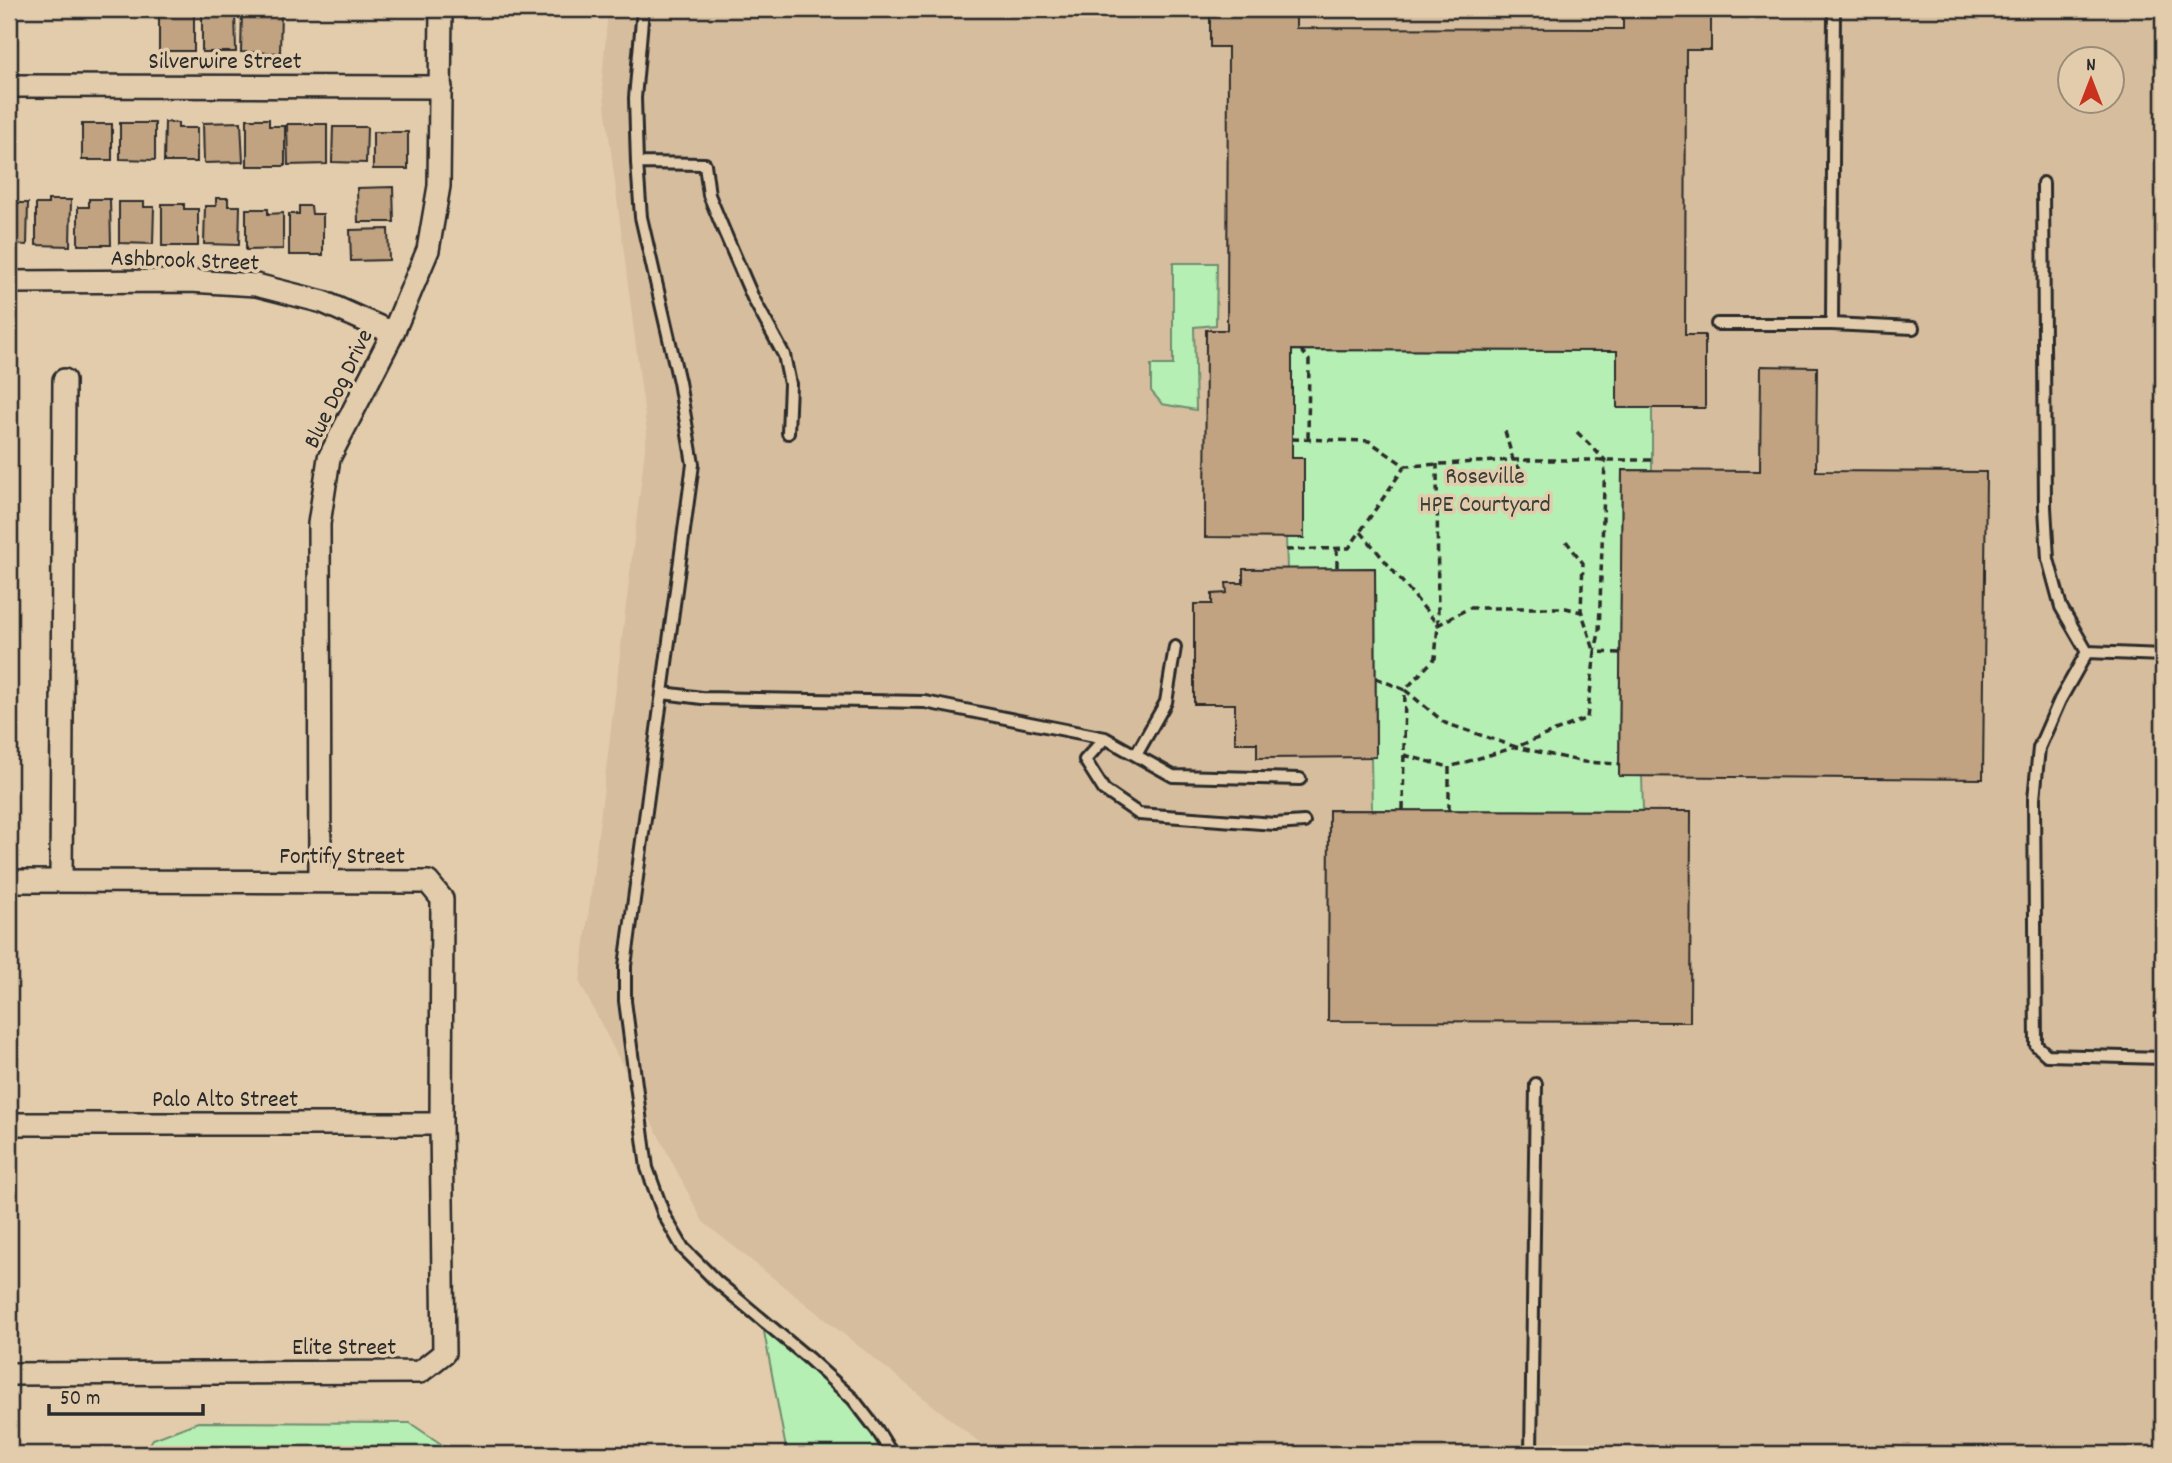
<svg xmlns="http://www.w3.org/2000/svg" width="2172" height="1463" viewBox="0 0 2172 1463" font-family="Dekko,sans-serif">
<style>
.built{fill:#d6bd9d;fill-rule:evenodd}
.green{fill:#b6efb3;stroke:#708d6f;stroke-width:2}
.building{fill:#c1a381;stroke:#2b2b2b;stroke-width:2}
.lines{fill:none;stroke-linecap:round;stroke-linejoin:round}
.service-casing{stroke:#2b2b2b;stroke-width:16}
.minor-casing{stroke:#2b2b2b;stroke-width:26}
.path{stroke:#2b2b2b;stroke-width:3.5;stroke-dasharray:7 5;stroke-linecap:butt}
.service{stroke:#e3ccac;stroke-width:10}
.minor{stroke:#e3ccac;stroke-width:21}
.labels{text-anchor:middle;stroke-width:7;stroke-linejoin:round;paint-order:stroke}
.street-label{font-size:24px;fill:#2b2b2b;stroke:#e3ccac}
.park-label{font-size:24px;fill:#393f39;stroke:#e3ccac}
</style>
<rect width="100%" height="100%" fill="#e3ccac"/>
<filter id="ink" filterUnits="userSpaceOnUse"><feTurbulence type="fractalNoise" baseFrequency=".0143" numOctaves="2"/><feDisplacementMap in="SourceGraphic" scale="14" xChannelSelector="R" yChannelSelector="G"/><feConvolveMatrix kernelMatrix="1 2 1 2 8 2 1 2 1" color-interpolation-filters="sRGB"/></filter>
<g filter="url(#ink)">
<!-- built -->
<path class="built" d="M608,9H2163V1454H994L703,1222L580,983L647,433L602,81ZM2070,60H2112V102H2070Z"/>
<!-- green -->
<path class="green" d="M1173,263H1217L1216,325L1194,327L1196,410L1162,404L1151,391V365H1173Z
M1292,350L1617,351L1652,408V470H1622L1619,776H1642L1643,811L1372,810L1371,757H1376L1375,568L1287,569L1286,538L1304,537V458H1292Z
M762,1321L853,1399L892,1454H787Z
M198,1422L410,1423L456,1454H144L153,1439Z"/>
<!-- building -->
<path class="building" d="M159,9H182V14H194V51H159Z
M1210,9H1296V28L1623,29V9H1711V50H1686L1685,335H1705V408H1617V351L1292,350V458H1304V538L1205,537L1206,330H1227L1228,47H1210Z
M235,11L236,52H202V12Z
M242,11L281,12L280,53L241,52Z
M247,119H269V126H285V166H247Z
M165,122L178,123V128H197V162H164Z
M241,122L243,162L204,163L203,123Z
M120,123H155V160L120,159Z
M82,124H112V160H82Z
M287,124H327V164L288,165Z
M333,127H367L366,163L332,162Z
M373,132H408V169H373Z
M393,187L394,222H358L357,188Z
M216,198H228V206H240L239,245L204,244L205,206H216Z
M89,199H110L111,245H78V207H89Z
M48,200H71L70,246L36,245V204H48Z
M119,202H144V207H154L153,244L119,243Z
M9,203H28L27,245L9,244Z
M162,204H184V209H198V246H162Z
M299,206H311L312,214H323V255H289V214H299Z
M246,209H268V214L283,213V249L246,250Z
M388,229L389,260L351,261L350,230Z
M1761,366L1817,367L1816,471L1986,472L1983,779L1619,776L1622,470L1760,471Z
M1375,568L1376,757L1257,758V743H1235V704H1194V604H1212V594L1227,593L1226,583H1243V569Z
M1329,810L1691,811L1690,1022L1328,1021Z"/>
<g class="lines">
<defs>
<path id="service" d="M643,9L635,98L637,163L641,217L679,382L693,464L625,966V1001L647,1168L664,1215L683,1248L716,1281L808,1358L853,1399L877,1430L892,1454
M637,163L705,164L709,195L724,231L753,298L784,355L790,384L788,433
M2043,183L2045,507L2048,559L2061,607L2087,652L2163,655
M1717,324H1832L1834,9
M1832,324L1913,328
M2087,652L2060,700L2039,748L2034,799L2036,1045L2047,1055L2163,1058
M663,693L702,698L925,702L1105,738L1085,760L1104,790L1139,814L1275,824L1304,822
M1105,738L1173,776L1300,779
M1136,755L1166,702L1175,647
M1360,1453V1454
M1531,1454L1536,1084"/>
<path id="minor" d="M9,86L441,87
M9,282L190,281L256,285L323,302L393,333
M9,881L428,882L442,899L441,1124L444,1353L420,1372L9,1374
M61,881L64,380
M320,881L319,524L329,458L393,333L428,250L439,186L441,9
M9,1124H441"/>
</defs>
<!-- service casing -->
<use href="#service" class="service-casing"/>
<!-- minor casing -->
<use href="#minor" class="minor-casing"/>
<!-- path -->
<path class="path" d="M1301,350L1309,360L1308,440
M1577,432L1605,460L1599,633L1595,652
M1292,439L1369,441L1405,466L1513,460L1505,431
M1528,480L1513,460H1652
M1361,532L1438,625L1469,608H1566L1581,612
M1566,541L1583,563L1581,610L1594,650
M1337,548V568
M1286,550L1349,548L1405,466
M1376,678L1405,690L1435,658L1438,625L1437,464
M1405,690L1445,723L1516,747L1587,718L1595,652L1620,653
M1404,755L1449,767
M1403,810L1405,690
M1449,810V767L1516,747L1584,762L1619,764"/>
<!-- service -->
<use href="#service" class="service"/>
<!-- minor -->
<use href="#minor" class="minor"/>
</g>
</g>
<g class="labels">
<!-- street labels -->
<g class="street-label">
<text x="225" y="68">Silverwire Street</text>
<text transform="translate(185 259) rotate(2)" y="8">Ashbrook Street</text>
<text transform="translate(337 388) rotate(-64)" y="8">Blue Dog Drive</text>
<text x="342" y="863">Fortify Street</text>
<text x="225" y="1106">Palo Alto Street</text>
<text x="344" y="1354">Elite Street</text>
</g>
<!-- park labels -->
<g class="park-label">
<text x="1485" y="483">Roseville<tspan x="1485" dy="28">HPE Courtyard</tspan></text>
</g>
</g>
<!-- margin -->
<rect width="2172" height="1463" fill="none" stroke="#e3ccac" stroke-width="35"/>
<rect x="18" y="18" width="2137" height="1428" fill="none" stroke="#2b2b2b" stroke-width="2.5" filter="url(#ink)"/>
<!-- north arrow -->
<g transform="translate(2091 80)"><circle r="33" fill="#e3ccac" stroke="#998c78" stroke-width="2"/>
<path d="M0-5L12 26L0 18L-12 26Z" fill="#c8321e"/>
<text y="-10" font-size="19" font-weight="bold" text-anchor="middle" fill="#2b2b2b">N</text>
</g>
<!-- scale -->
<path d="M49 1404v10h154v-10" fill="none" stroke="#2b2b2b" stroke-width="3.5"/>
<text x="60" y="1404" font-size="21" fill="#2b2b2b" stroke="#e3ccac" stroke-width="5" paint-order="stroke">50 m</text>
</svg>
